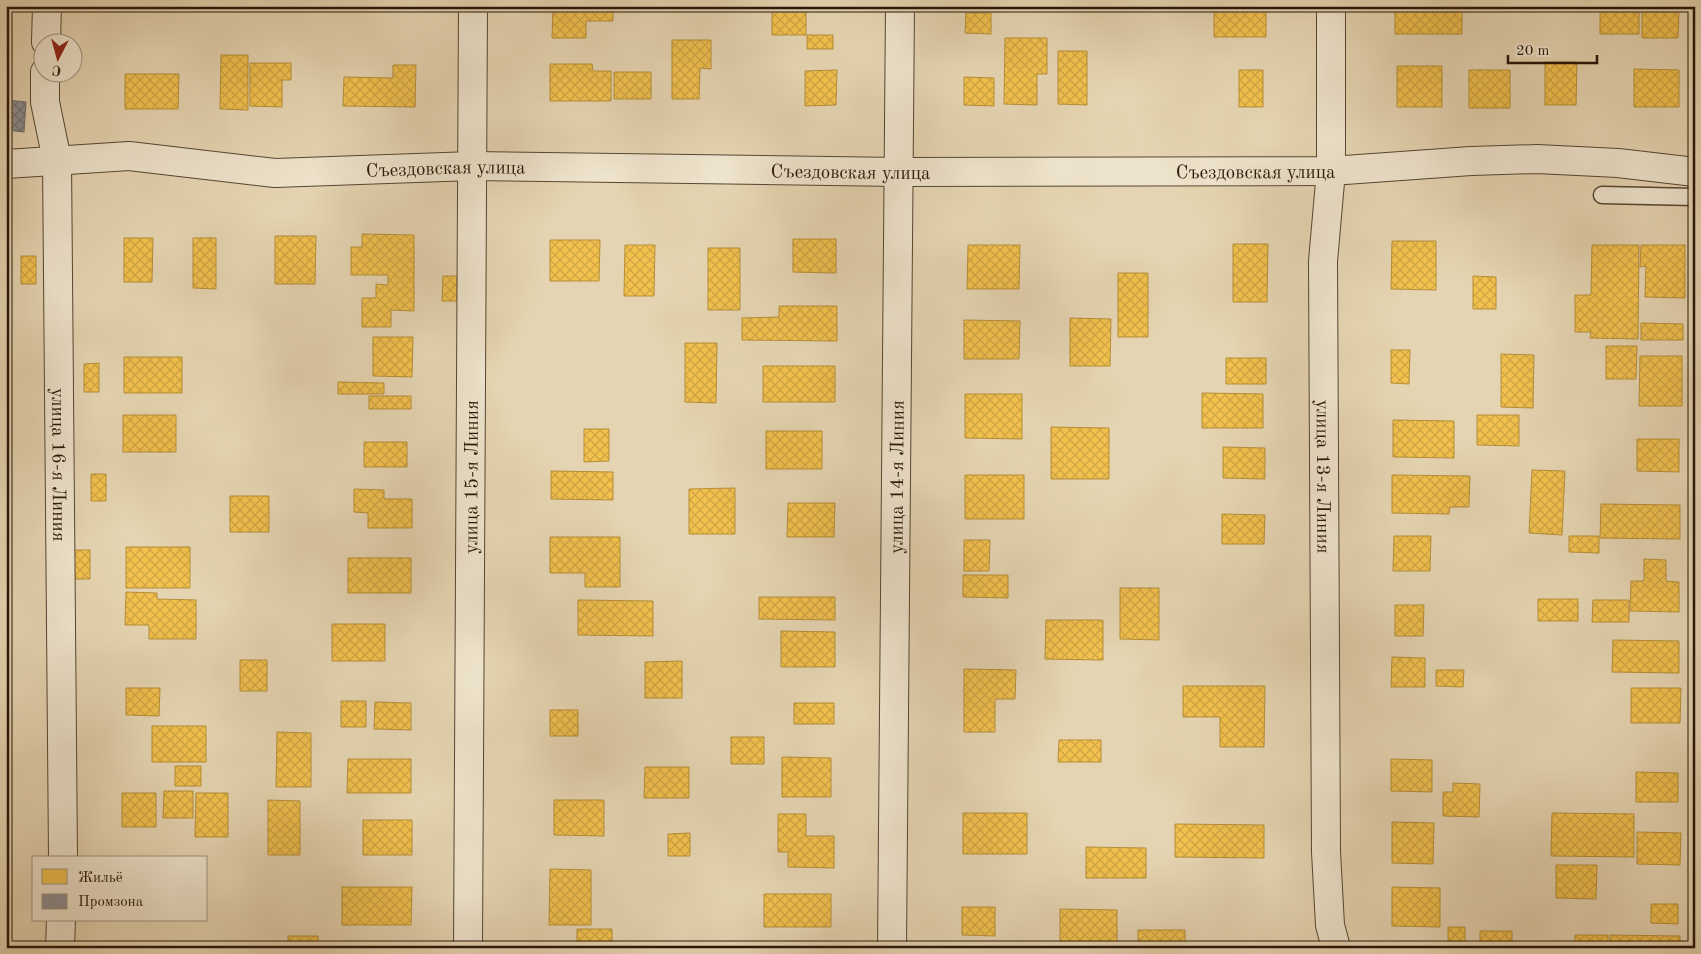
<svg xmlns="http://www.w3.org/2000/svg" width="1701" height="954" viewBox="0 0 1701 954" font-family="'Old Standard TT',serif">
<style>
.homes{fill:url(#homes-cross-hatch);stroke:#b58e39}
.industry{fill:url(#industry-cross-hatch);stroke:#6e6a69}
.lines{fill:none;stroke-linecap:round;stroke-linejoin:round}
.lane-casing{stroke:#564633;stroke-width:19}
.street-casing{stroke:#564633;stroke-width:30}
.lane{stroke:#eee3cc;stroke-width:16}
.street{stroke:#eee3cc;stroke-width:28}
.labels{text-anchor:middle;stroke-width:5;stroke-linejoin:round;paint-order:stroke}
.street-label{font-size:19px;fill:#271709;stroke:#eee3cc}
</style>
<defs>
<pattern id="homes-cross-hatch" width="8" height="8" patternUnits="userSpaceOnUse" patternTransform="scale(1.25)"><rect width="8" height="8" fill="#f2c14e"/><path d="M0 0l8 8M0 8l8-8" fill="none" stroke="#d0a543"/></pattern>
<pattern id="industry-cross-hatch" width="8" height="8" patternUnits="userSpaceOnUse" patternTransform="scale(1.25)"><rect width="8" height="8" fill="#8d8d92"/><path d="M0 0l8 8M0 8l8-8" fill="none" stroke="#737275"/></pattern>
</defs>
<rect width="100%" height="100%" fill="#e5d4b1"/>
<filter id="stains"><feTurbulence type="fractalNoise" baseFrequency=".004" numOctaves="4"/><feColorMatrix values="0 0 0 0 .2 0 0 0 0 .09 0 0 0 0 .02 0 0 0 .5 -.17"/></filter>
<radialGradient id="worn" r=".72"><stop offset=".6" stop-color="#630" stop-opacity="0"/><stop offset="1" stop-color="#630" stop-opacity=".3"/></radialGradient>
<!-- homes -->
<path class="homes" d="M553,6H613V21H586V38H552Z
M772,6H806V35H772Z
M966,6H1018V11H966Z
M1214,6H1266V37H1214Z
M1395,6H1462V34H1395Z
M1497,6H1533V8H1497Z
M1600,6H1639V34H1600Z
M1642,11H1679L1678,38H1642Z
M966,13H991V34L965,33Z
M807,35H833V49H807Z
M1005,38H1047V74H1037V105L1004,104Z
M672,40H711V69L700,68L699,99H672Z
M1058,51H1087V105L1058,104Z
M221,55H248V110L220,109Z
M1545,62H1577L1576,105H1545Z
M250,63H291V80H282V107L250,106Z
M550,64H592L593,71H611V101H550Z
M393,65H416L415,107L343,106L344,77L393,78Z
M1397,66H1442V107H1397Z
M1634,69L1679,70V107H1634Z
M837,70L836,105L805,106V71Z
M1239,70H1263V107H1239Z
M1469,70H1510V108H1469Z
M614,72H651V99H614Z
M125,74H179L178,109H125Z
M964,77L994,78V106L964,105Z
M362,234L414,235V311L391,310V327H362V298H376V284L388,285V275H351V247H362Z
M275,236H316L315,284H275Z
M124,238H153L152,282H124Z
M193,238H216V289L193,288Z
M793,239H836V273L793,272Z
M550,240H600L599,281H550Z
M1392,241H1436V290L1391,289Z
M1233,244H1268L1267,302H1233Z
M625,245H655L654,296H624Z
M968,245H1020L1019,289H967Z
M1592,245H1639L1638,339L1590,338L1591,332H1575V295H1591Z
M1641,245H1685V298L1645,297L1646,266L1640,267Z
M708,248H740V310H708Z
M21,256H36V284H21Z
M1118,273H1148V337H1118Z
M443,276H457V301H442Z
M1473,276L1496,277V309H1473Z
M779,306H837V341L742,340V318L779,317Z
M1070,318L1111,319L1110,366H1070Z
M964,320L1020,321L1019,359H964Z
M1641,323L1683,324V340H1641Z
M373,337H413L412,377L373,376Z
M685,343H717L716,403L685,402Z
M1606,346H1637L1636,379H1606Z
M1391,350H1410L1409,384L1391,383Z
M1501,354L1534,355L1533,408L1501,407Z
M1640,356H1682V406H1639Z
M124,357H182V393H124Z
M1226,358H1266V384H1226Z
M99,363V392H84V364Z
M763,366H835V402H763Z
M338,382L384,383V394H338Z
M1202,393L1263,394V428H1202Z
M965,394H1022V439L965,438Z
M369,396H411V409H369Z
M123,415H176V452H123Z
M1477,415H1519V446L1477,445Z
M1393,420L1454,421V458L1393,457Z
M1051,427L1109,428V479H1051Z
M584,429H609V461L584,462Z
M766,431H822V469H766Z
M1637,439H1679V472L1637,471Z
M364,442H407V467H364Z
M1223,447L1265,448V479L1223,478Z
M1532,470L1565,471L1562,535L1529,533Z
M551,471L613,472V500L551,499Z
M91,474H106V501H91Z
M965,475H1024V519H965Z
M1392,475L1470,476L1469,507H1450L1449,514L1392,513Z
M735,488V534H689V489Z
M354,489L384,490V499H412V528H368V513L354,512Z
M230,496H269V532H230Z
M788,503H835L834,537H787Z
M1601,504L1680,505V539L1600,538Z
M1222,514L1265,515L1264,544H1222Z
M1394,536H1431L1430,571H1393Z
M1569,536H1599V553L1569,552Z
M550,537H620V587H585V573H550Z
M964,540H990L989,571H964Z
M126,547H190V588H126Z
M73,550H90V579H74Z
M348,558H411V593H348Z
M1644,559L1666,560V581L1679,582V612L1630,611L1631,581H1644Z
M963,575H1008V598L963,597Z
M1120,588H1159V640L1120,639Z
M126,592L157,593V599L196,600V639H149V625H125Z
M759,597H835V620L759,619Z
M1538,599H1578V621H1538Z
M578,600L653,601V636L578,635Z
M1593,600H1629V622H1592Z
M1395,605H1424L1423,636H1395Z
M1046,620H1103V660L1045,659Z
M332,624H385V661H332Z
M781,631L835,632V667H781Z
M1613,640L1679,641V673L1612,672Z
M1392,657L1425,658V687H1391Z
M240,660H267V691H240Z
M682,661V698H645V662Z
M964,669L1016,670L1015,699H995V732H964Z
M1436,670H1464L1463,687L1436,686Z
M1183,686H1265L1264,747H1220V717H1183Z
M126,688H160L159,716L126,715Z
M1631,688H1681L1680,723H1631Z
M341,701H366V727H341Z
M375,702L411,703V730L374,729Z
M794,703H834V724H794Z
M550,710H578V736H550Z
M152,726H206V762H152Z
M277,732L311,733V787H276Z
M731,737H764V764H731Z
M1059,740H1101V762H1058Z
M782,757L831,758V797H782Z
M348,759H411V793H347Z
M1391,759L1432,760V792L1391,791Z
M175,766H201V786H175Z
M645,767H689V798H644Z
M1636,772L1678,773V802H1636Z
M1453,783L1480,784L1479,817L1443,816V792H1453Z
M164,791H193V818H163Z
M122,793H156V827H122Z
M196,793H228V837H195Z
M268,800L300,801V855H268Z
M554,800H604V836L554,835Z
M963,813H1027V854H963Z
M1552,813L1634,814V857L1551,856Z
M778,814H806V836H834V868L788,867V852H778Z
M363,820H412V855H363Z
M1392,822L1434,823L1433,864L1392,863Z
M1175,824L1264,825V858L1175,857Z
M1637,832L1681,833L1680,865L1637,864Z
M690,833V856H668V834Z
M1086,847L1146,848V878H1086Z
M1556,865H1597L1596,899L1556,898Z
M550,869L591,870V925H549Z
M342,887H412L411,925H342Z
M1392,887L1440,888V927L1392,926Z
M764,894H831V927H764Z
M1651,904H1678V924L1651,923Z
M962,907H995V936L962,935Z
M1060,909L1117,910V948H1060Z
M1448,927H1465V948H1448Z
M577,929H612V948H577Z
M1138,930H1185V948H1138Z
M1480,931H1512V948H1480Z
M1575,935H1608V948H1575Z
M1610,935L1680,936V948H1610Z
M288,936H318V948H288Z
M783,942H834L833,948H783Z
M1394,945L1432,946V948H1394Z"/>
<!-- industry -->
<path class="industry" d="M6,100L26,102L24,132L6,130Z"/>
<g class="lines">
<defs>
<path id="lane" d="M1602,195L1695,197"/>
<g id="street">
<path id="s1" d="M1331,6V171L1323,261L1326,852L1330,925L1336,948"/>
<path d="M46,42L47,6"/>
<path id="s2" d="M45,72V102L57,160L63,858"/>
<path id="s3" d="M6,164L129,156L275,173L473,166L899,172L1331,171L1471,161L1537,159L1618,163L1695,172"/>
<path d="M60,948L61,920"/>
<path id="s4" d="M468,948L473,6"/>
<path id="s5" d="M892,948L900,6"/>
</g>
</defs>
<!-- lane casing -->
<use href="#lane" class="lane-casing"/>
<!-- street casing -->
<use href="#street" class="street-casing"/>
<!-- lane -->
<use href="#lane" class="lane"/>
<!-- street -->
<use href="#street" class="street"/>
</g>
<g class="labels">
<!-- street labels -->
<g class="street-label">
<text dy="7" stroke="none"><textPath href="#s3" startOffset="441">Съездовская улица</textPath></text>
<text dy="7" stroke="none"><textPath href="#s3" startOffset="846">Съездовская улица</textPath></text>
<text dy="7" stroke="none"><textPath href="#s3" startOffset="1251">Съездовская улица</textPath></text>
<text dy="7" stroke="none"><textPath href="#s2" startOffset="394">улица 16-я Линия</textPath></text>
<text dy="7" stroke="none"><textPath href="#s4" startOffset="471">улица 15-я Линия</textPath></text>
<text dy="7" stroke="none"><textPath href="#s5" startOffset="471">улица 14-я Линия</textPath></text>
<text dy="7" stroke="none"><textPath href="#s1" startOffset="471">улица 13-я Линия</textPath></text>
</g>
</g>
<!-- margin -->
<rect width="1701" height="954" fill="none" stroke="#e5d4b1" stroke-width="25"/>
<rect x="8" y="8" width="1686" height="939" fill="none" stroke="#271709" stroke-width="2.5"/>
<rect x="12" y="12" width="1676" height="929" fill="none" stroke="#271709"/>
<!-- legend -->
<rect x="32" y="856" width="175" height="65" fill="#eee3cc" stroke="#9e917e"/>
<rect x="42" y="869" width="25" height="15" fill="#f2c14e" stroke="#9e917e"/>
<text x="78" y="882" font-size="15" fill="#271709">Жильё</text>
<rect x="42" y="894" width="25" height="15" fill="#8d8d92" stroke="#9e917e"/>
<text x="78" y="906" font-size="15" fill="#271709">Промзона</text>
<!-- north arrow -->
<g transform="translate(58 58) rotate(186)"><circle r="24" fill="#eee3cc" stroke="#9e917e"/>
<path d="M0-4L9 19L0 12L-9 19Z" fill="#8f2418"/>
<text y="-8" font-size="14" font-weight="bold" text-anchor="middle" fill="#271709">С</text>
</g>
<!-- scale -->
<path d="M1508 55v8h89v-8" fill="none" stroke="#271709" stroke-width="2.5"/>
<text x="1516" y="55" font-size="15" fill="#271709" stroke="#eee3cc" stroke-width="4" paint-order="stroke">20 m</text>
<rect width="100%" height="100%" filter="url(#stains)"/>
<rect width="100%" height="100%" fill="url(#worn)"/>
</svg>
